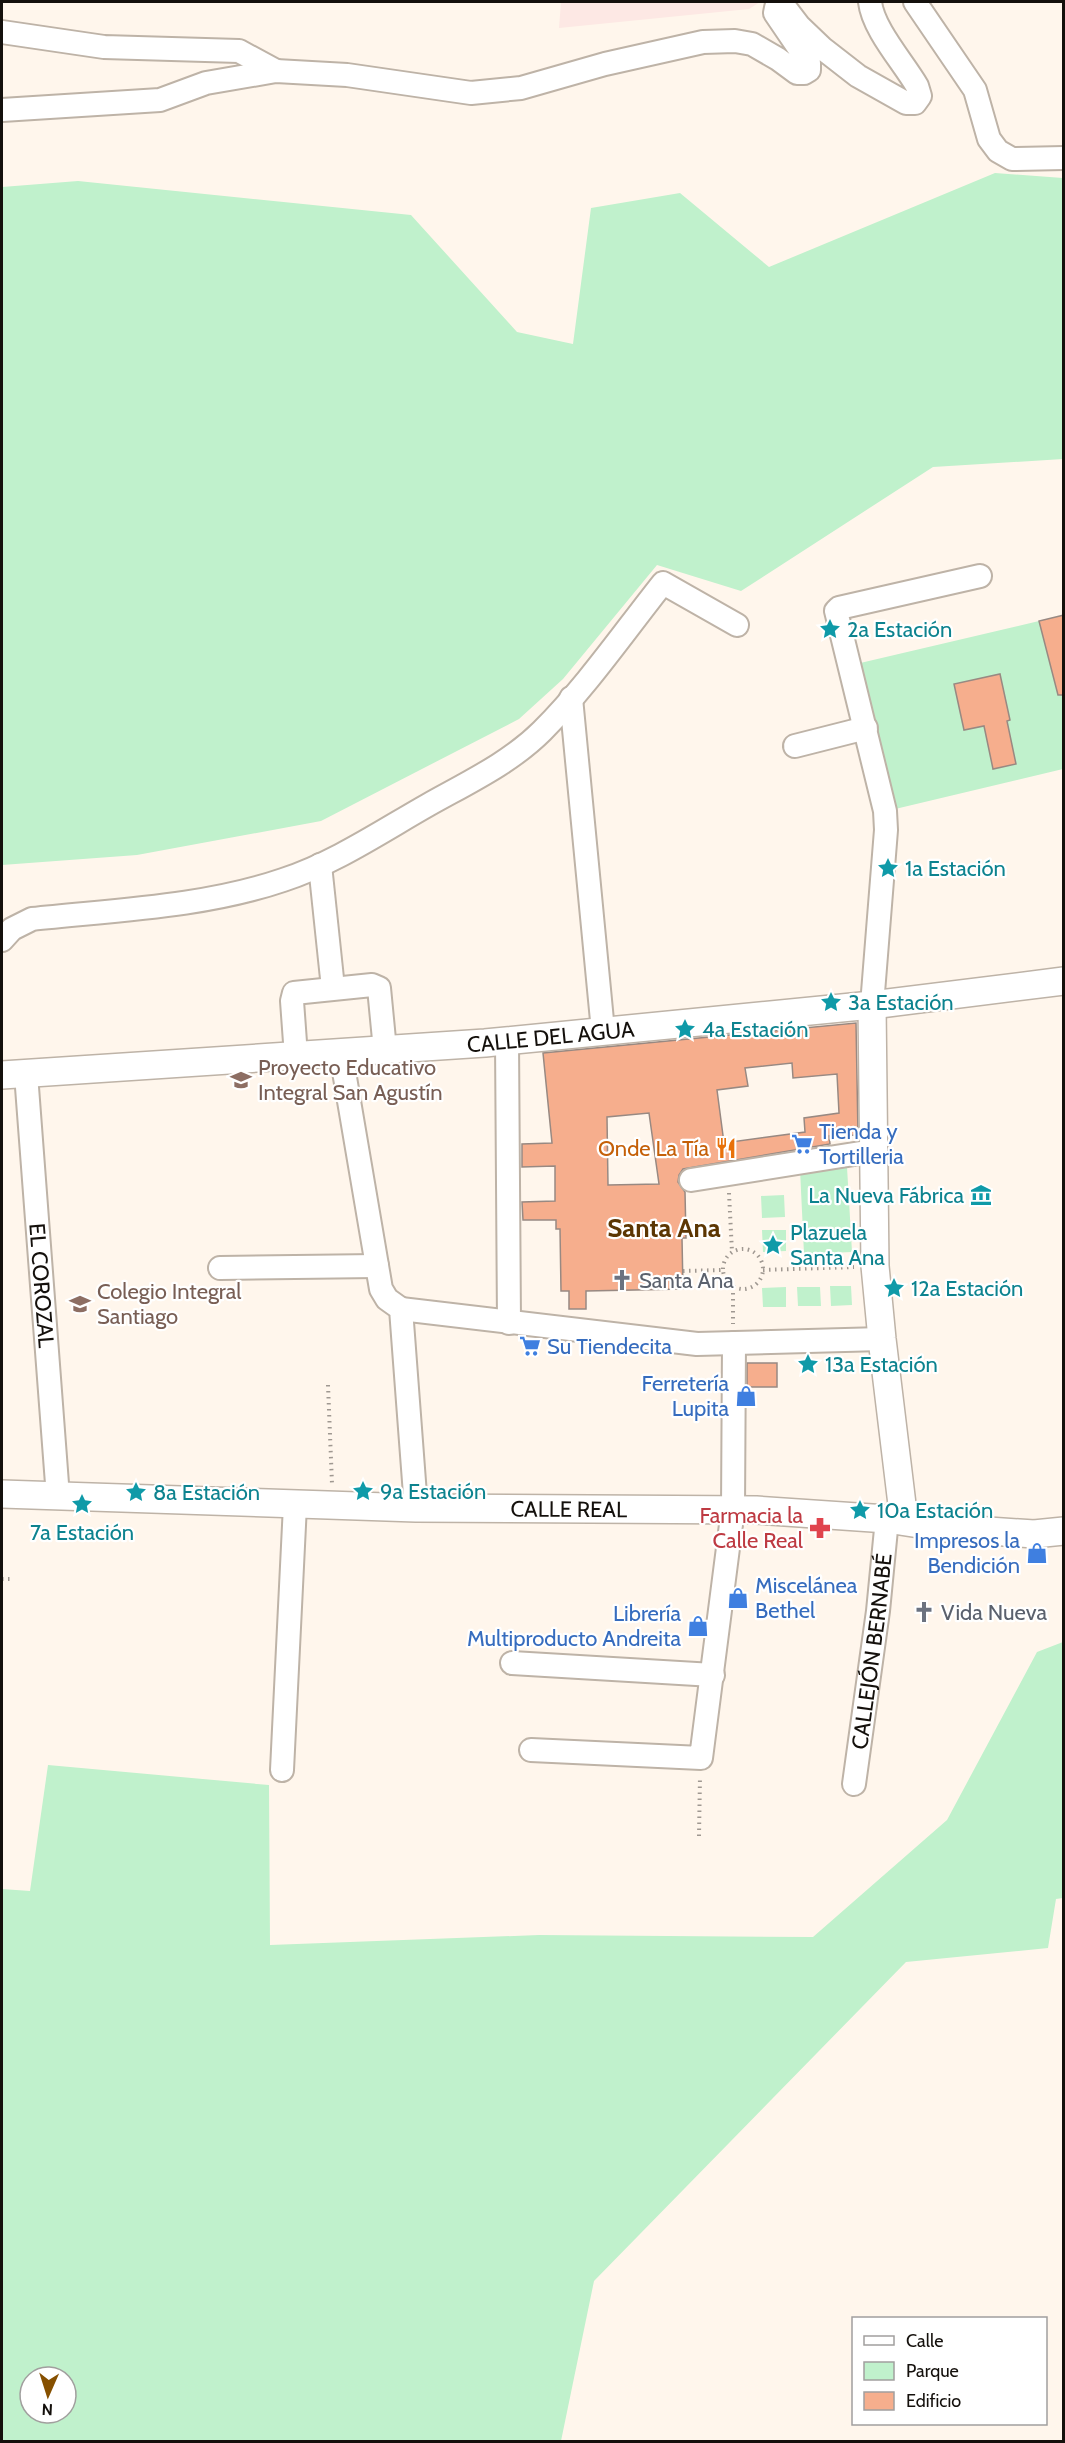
<svg xmlns="http://www.w3.org/2000/svg" width="1065" height="2443" viewBox="0 0 1065 2443" font-family="Cabin,sans-serif">
<style>
.commercial{fill:#fde8e4}
.green{fill:#c0f1cc;fill-rule:evenodd}
.building{fill:#f6ae8d;stroke:#988982;stroke-width:1.5;fill-rule:evenodd}
.lines{fill:none;stroke-linecap:round;stroke-linejoin:round}
.minor-casing{stroke:#beb3a7;stroke-width:26}
.tertiary-casing{stroke:#beb3a7;stroke-width:30}
.path{stroke:#9f9891;stroke-width:4;stroke-dasharray:1.5 4.5;stroke-linecap:butt}
.minor{stroke:#fff;stroke-width:22}
.tertiary{stroke:#fff;stroke-width:27}
.labels{text-anchor:middle;stroke-width:4.5;stroke-linejoin:round;paint-order:stroke}
.culture-label{font-size:22px;fill:#0d838f;stroke:#fff;text-anchor:start}
.street-label{font-size:22px;fill:#14100c;stroke:#fff}
.education-label{font-size:22px;fill:#785e54;stroke:#fff;text-anchor:start}
.shop-label{font-size:22px;fill:#366cbe;stroke:#fff;text-anchor:start}
.food-label{font-size:22px;fill:#c56008;stroke:#fff;text-anchor:end}
.worship-label{font-size:22px;fill:#5b616d;stroke:#fff;text-anchor:start}
.health-label{font-size:22px;fill:#be3a42;stroke:#fff;text-anchor:end}
.quarter-label{font-size:26px;font-weight:bold;fill:#5c3603;stroke:#fff}
</style>
<rect width="100%" height="100%" fill="#fff6ec"/>
<!-- commercial -->
<path class="commercial" d="M561,2H760L749,9L559,28Z"/>
<!-- green -->
<path class="green" d="M995,173L1063,178V459L933,467L741,591L657,565L563,679L519,719L321,821L137,855L2,865V187L78,181L411,215L517,332L573,344L591,208L680,193L769,267Z
M1039,621L1051,668L1063,665V769L891,810L856,664Z
M847,1167L852,1252L804,1254L800,1169Z
M784,1195L785,1217L762,1218L761,1196Z
M762,1230H786V1251L763,1252Z
M830,1286H851L852,1305L831,1306Z
M786,1287V1307H763L762,1288Z
M797,1287H820L821,1306H798Z
M1063,1642V1898L1056,1899L1048,1948L906,1962L594,2281L561,2441H2V1889L30,1891L48,1765L269,1785L270,1945L539,1935L813,1937L947,1820L1037,1652ZM30,2377H66V2413H30Z"/>
<!-- building -->
<path class="building" d="M1064,615V695H1058L1039,621Z
M1000,674L1010,720L1007,721L1016,764L993,769L984,726L964,730L954,684Z
M856,1023L858,1135L829,1136L830,1144L683,1169L679,1175L678,1182L685,1192L686,1238H682L683,1289L586,1291V1309H569V1291H561L560,1229H556V1220H523L522,1202L555,1201V1166L522,1167V1144L552,1143L543,1053ZM792,1063L793,1078L837,1074L839,1113L804,1118L805,1132L724,1143L717,1090L748,1086L745,1068ZM649,1113L659,1184L608,1185L607,1117Z
M747,1363H777V1387H747Z"/>
<g class="lines">
<defs>
<g id="minor">
<path d="M915,2L975,90L989,139L998,151L1012,159L1064,158"/>
<path d="M2,32L104,47L239,51L276,71"/>
<path d="M2,110L160,100L206,83L276,71L347,75L471,93L521,88L605,64L703,42L735,41L752,44L778,59L797,73H804L809,70V63L775,13L776,8L780,6L786,9L799,26L822,48L858,76L906,103H915L920,96L917,86C903,62 873,29 870,2"/>
<path d="M571,698L603,1031"/>
<path d="M795,746L866,728"/>
<path d="M320,865L333,988"/>
<path d="M2,940L12,929L32,919C115,910 204,907 283,880C335,863 382,831 428,805C467,783 510,763 542,731C587,686 624,632 663,583L737,625"/>
<path d="M872,1005L886,830L885,811L836,611L839,608L980,576"/>
<path d="M507,1041L509,1323"/>
<path d="M341,1054L381,1289L387,1299L401,1309L416,1508"/>
<path d="M296,1056L292,1001L294,993L372,985L379,988L385,1050"/>
<path id="s1" d="M26,1074L58,1497"/>
<path d="M691,1180L873,1151"/>
<path d="M220,1268L377,1266"/>
<path d="M401,1309L697,1344L882,1339"/>
<path d="M512,1663L713,1675"/>
<path d="M531,1750L701,1758L733,1509L734,1343"/>
<path d="M282,1770L295,1505"/>
<path id="s2" d="M854,1784L878,1611L887,1519"/>
</g>
<g id="tertiary">
<path d="M872,1005L875,1266L882,1339L904,1521"/>
<path id="s3" d="M2,1075L485,1043L872,1005L1064,981"/>
<path id="s4" d="M2,1494L416,1508L756,1510L887,1519L945,1528L1034,1534L1064,1531"/>
</g>
</defs>
<!-- minor casing -->
<use href="#minor" class="minor-casing"/>
<!-- tertiary casing -->
<use href="#tertiary" class="tertiary-casing"/>
<!-- path -->
<path class="path" d="M729,1193L732,1252
M723 1269a20 20 0 1 1 40 0a20 20 0 1 1-40 0Z
M763,1270L854,1267
M683,1271L722,1270
M733,1287V1324
M328,1385L332,1484
M2,1579H11
M699,1836L700,1777"/>
<!-- minor -->
<use href="#minor" class="minor"/>
<!-- tertiary -->
<use href="#tertiary" class="tertiary"/>
</g>
<!-- icons -->
<defs>
<symbol id="sight-bare" viewBox="-9 -9 18 18"><path d="M0-6L1.8-2.2L6-1.7L2.9 1.2L3.7 5.4L0 3.3L-3.7 5.4L-2.9 1.2L-6-1.7L-1.8-2.2Z" fill="#0f9aa8" stroke="#fff" stroke-width="2.5" paint-order="stroke"/></symbol>
<symbol id="school-bare" viewBox="-9 -9 18 18"><path d="M0-5L7-2L0 1L-7-2ZM-4 1L0 2.5L4 1V4Q0 6-4 4Z" fill="#8d6e63" stroke="#fff" stroke-width="2.5" paint-order="stroke"/></symbol>
<symbol id="supermarket-bare" viewBox="-9 -9 18 18"><path d="M-6-5.5h2.5l.6 2H6L4.5 2H-2.5L-4.4-4H-6ZM-1.5 3.2a1.3 1.3 0 1 0 .1 0ZM3 3.2a1.3 1.3 0 1 0 .1 0Z" fill="#3f7fe0" stroke="#fff" stroke-width="2.5" paint-order="stroke"/></symbol>
<symbol id="restaurant-bare" viewBox="-9 -9 18 18"><path d="M-5-6h1v4h1v-4h1v4h1v-4h1v5L-1.5 .5V6h-2V.5L-5-1ZM5-6V6H3V1.5H1.5Q1.5-4 5-6Z" fill="#e8710a" stroke="#fff" stroke-width="2.5" paint-order="stroke"/></symbol>
<symbol id="museum-bare" viewBox="-9 -9 18 18"><path d="M0-6L6-3V-2H-6V-3ZM-5-1h2V3h-2ZM-1-1h2V3h-2ZM3-1h2V3H3ZM-6 4H6V6H-6Z" fill="#0f9aa8" stroke="#fff" stroke-width="2.5" paint-order="stroke"/></symbol>
<symbol id="church-bare" viewBox="-9 -9 18 18"><path d="M-1.2-6h2.4v3.5h3.3v2.4h-3.3V6h-2.4V-.1h-3.3v-2.4h3.3Z" fill="#6b7280" stroke="#fff" stroke-width="2.5" paint-order="stroke"/></symbol>
<symbol id="shop-bare" viewBox="-9 -9 18 18"><path d="M-5-2.5h2.3a2.7 3.5 0 0 1 5.4 0H5L5.5 6h-11ZM-1.5-2.5h3a1.5 2.3 0 0 0-3 0Z" fill="#3f7fe0" stroke="#fff" stroke-width="2.5" paint-order="stroke"/></symbol>
<symbol id="pharmacy-bare" viewBox="-9 -9 18 18"><path d="M-2-6h4v4h4v4h-4v4h-4v-4h-4v-4h4Z" fill="#e0444e" stroke="#fff" stroke-width="2.5" paint-order="stroke"/></symbol>
</defs>
<g fill-rule="evenodd">
<use href="#sight-bare" x="815" y="614" width="30" height="30"/>
<use href="#sight-bare" x="873" y="853" width="30" height="30"/>
<use href="#sight-bare" x="816" y="987" width="30" height="30"/>
<use href="#sight-bare" x="670" y="1014" width="30" height="30"/>
<use href="#school-bare" x="226" y="1065" width="30" height="30"/>
<use href="#supermarket-bare" x="787" y="1129" width="30" height="30"/>
<use href="#restaurant-bare" x="711" y="1133" width="30" height="30"/>
<use href="#museum-bare" x="966" y="1180" width="30" height="30"/>
<use href="#sight-bare" x="758" y="1230" width="30" height="30"/>
<use href="#church-bare" x="607" y="1265" width="30" height="30"/>
<use href="#sight-bare" x="879" y="1273" width="30" height="30"/>
<use href="#school-bare" x="65" y="1289" width="30" height="30"/>
<use href="#supermarket-bare" x="515" y="1331" width="30" height="30"/>
<use href="#sight-bare" x="793" y="1349" width="30" height="30"/>
<use href="#shop-bare" x="731" y="1381" width="30" height="30"/>
<use href="#sight-bare" x="348" y="1476" width="30" height="30"/>
<use href="#sight-bare" x="121" y="1477" width="30" height="30"/>
<use href="#sight-bare" x="67" y="1489" width="30" height="30"/>
<use href="#sight-bare" x="845" y="1495" width="30" height="30"/>
<use href="#pharmacy-bare" x="805" y="1513" width="30" height="30"/>
<use href="#shop-bare" x="1022" y="1538" width="30" height="30"/>
<use href="#shop-bare" x="723" y="1583" width="30" height="30"/>
<use href="#church-bare" x="909" y="1597" width="30" height="30"/>
<use href="#shop-bare" x="683" y="1611" width="30" height="30"/>
</g>
<g class="labels">
<!-- culture labels -->
<g class="culture-label">
<text x="847" y="637">2a Estación</text>
<text x="905" y="876">1a Estación</text>
<text x="848" y="1010">3a Estación</text>
<text x="702" y="1037">4a Estación</text>
<text x="964" y="1203" text-anchor="end">La Nueva Fábrica</text>
<text x="790" y="1240">Plazuela<tspan x="790" dy="25">Santa Ana</tspan></text>
<text x="911" y="1296">12a Estación</text>
<text x="825" y="1372">13a Estación</text>
<text x="380" y="1499">9a Estación</text>
<text x="153" y="1500">8a Estación</text>
<text x="877" y="1518">10a Estación</text>
<text x="82" y="1540" text-anchor="middle">7a Estación</text>
</g>
<!-- street labels -->
<g class="street-label">
<text dy="8" stroke="none"><textPath href="#s3" startOffset="550">CALLE DEL AGUA</textPath></text>
<text dy="8" stroke="none"><textPath href="#s1" startOffset="212">EL COROZAL</textPath></text>
<text dy="8" stroke="none"><textPath href="#s4" startOffset="567">CALLE REAL</textPath></text>
<text dy="8" stroke="none"><textPath href="#s2" startOffset="134">CALLEJÓN BERNABÉ</textPath></text>
</g>
<!-- education labels -->
<g class="education-label">
<text x="258" y="1075">Proyecto Educativo<tspan x="258" dy="25">Integral San Agustín</tspan></text>
<text x="97" y="1299">Colegio Integral<tspan x="97" dy="25">Santiago</tspan></text>
</g>
<!-- shop labels -->
<g class="shop-label">
<text x="819" y="1139">Tienda y<tspan x="819" dy="25">Tortilleria</tspan></text>
<text x="547" y="1354">Su Tiendecita</text>
<text x="729" y="1391" text-anchor="end">Ferretería<tspan x="729" dy="25">Lupita</tspan></text>
<text x="1020" y="1548" text-anchor="end">Impresos la<tspan x="1020" dy="25">Bendición</tspan></text>
<text x="755" y="1593">Miscelánea<tspan x="755" dy="25">Bethel</tspan></text>
<text x="681" y="1621" text-anchor="end">Librería<tspan x="681" dy="25">Multiproducto Andreita</tspan></text>
</g>
<!-- food labels -->
<g class="food-label">
<text x="709" y="1156">Onde La Tía</text>
</g>
<!-- worship labels -->
<g class="worship-label">
<text x="639" y="1288">Santa Ana</text>
<text x="941" y="1620">Vida Nueva</text>
</g>
<!-- health labels -->
<g class="health-label">
<text x="803" y="1523">Farmacia la<tspan x="803" dy="25">Calle Real</tspan></text>
</g>
<!-- quarter labels -->
<g class="quarter-label">
<text x="664" y="1237">Santa Ana</text>
</g>
</g>
<!-- border -->
<rect width="1065" height="2443" fill="none" stroke="#14100c" stroke-width="6"/>
<!-- legend -->
<rect x="852" y="2317" width="195" height="108" fill="#ffffff" stroke="#a19f9e" stroke-width="1.5"/>
<rect x="864" y="2336" width="30" height="9" fill="#ffffff" stroke="#a19f9e" stroke-width="1.5"/>
<text x="906" y="2347" font-size="18" fill="#14100c">Calle</text>
<rect x="864" y="2362" width="30" height="18" fill="#c0f1cc" stroke="#a19f9e" stroke-width="1.5"/>
<text x="906" y="2377" font-size="18" fill="#14100c">Parque</text>
<rect x="864" y="2392" width="30" height="18" fill="#f6ae8d" stroke="#a19f9e" stroke-width="1.5"/>
<text x="906" y="2407" font-size="18" fill="#14100c">Edificio</text>
<!-- north arrow -->
<g transform="translate(48 2395) rotate(183)"><circle r="28" fill="#ffffff" stroke="#a19f9e" stroke-width="1.5"/>
<path d="M0-4.5L10 22L0 15L-10 22Z" fill="#865000"/>
<text y="-9" font-size="16" font-weight="bold" text-anchor="middle" fill="#14100c">N</text>
</g>
</svg>
